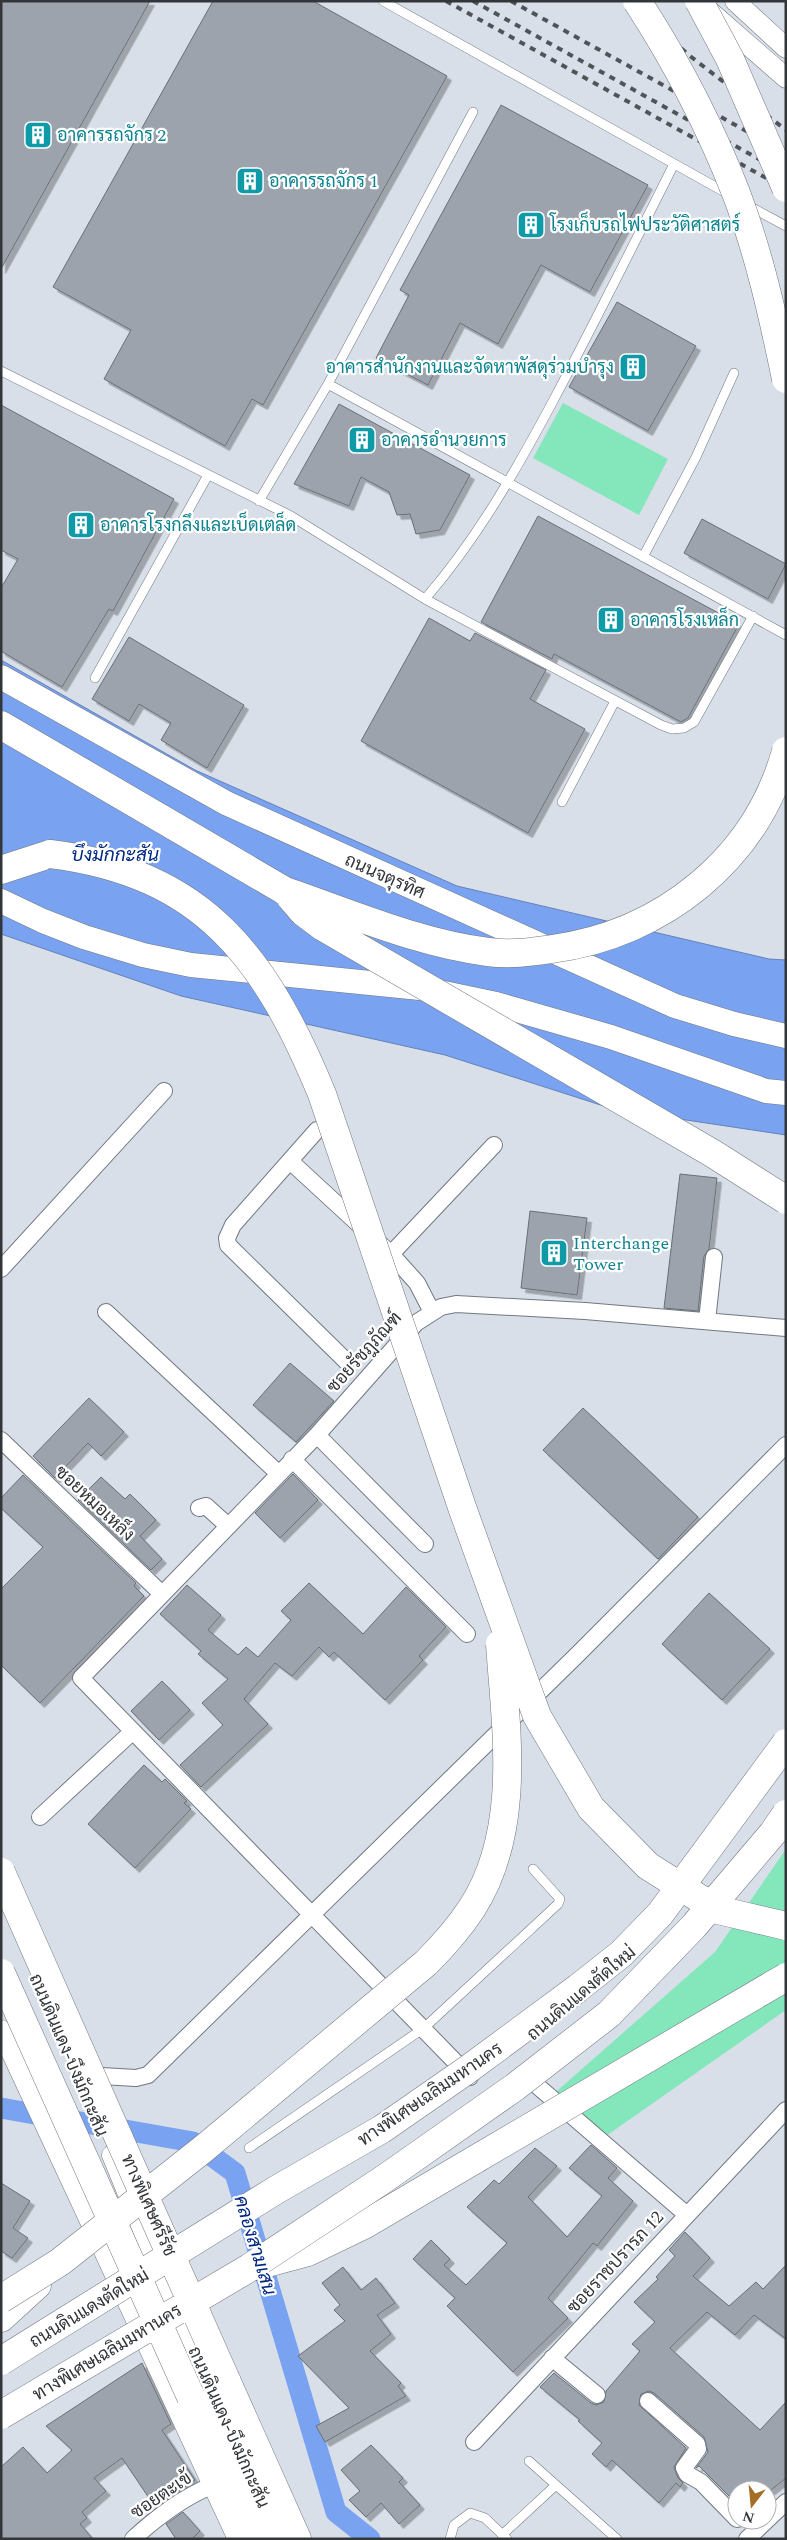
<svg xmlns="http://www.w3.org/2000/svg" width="787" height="2540" viewBox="0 0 787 2540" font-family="Spectral,Sarabun,serif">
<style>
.green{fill:#84e7bb}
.water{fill:#79a2f1;stroke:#6482ba}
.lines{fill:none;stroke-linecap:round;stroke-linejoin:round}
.canal{stroke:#79a2f1;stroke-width:21}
.building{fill:#9da3ac;stroke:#696f77;filter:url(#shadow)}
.service-casing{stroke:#727880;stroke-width:10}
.minor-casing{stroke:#727880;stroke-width:18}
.tertiary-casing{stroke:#727880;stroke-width:21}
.secondary-casing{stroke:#727880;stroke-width:25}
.motorway-casing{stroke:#727880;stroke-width:29}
.service{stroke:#fff;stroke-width:9}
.minor{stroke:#fff;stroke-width:16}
.tertiary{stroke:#fff;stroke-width:20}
.secondary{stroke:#fff;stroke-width:24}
.motorway{stroke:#fff;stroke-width:28}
.rail{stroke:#505458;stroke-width:4;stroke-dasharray:6 6;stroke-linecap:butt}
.motorway-bridge-casing{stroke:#727880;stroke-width:29;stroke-linecap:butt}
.motorway-bridge{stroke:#fff;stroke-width:28}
.labels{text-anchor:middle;stroke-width:4.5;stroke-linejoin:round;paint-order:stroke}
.culture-label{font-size:18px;fill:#0d838f;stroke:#fff;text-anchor:start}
.street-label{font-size:18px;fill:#333639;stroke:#fff}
.water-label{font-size:19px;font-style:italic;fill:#012982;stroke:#fff}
</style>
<defs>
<filter id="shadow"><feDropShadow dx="4.5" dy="4.5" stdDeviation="0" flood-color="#0004"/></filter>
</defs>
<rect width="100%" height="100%" fill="#d8dfe8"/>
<!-- green -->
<path class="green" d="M563,403L668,459L639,515L533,458Z
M786,1849V2010L606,2136L550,2097L715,1952Z"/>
<!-- water -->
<path class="water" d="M1,660L195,770L457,886L769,959L786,960V1135L613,1109L445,1055L181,996L1,934Z"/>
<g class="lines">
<!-- canal -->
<path class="canal" d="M1,2108L193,2142L235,2173L336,2512L370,2539"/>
</g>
<!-- building -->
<path class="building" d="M1,1H150L1,269Z
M213,1H313L447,76L263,405L252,399L225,446L104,379L131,330L53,287Z
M501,105L648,185L590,292L541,265L498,344L460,323L428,385L376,358L409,295L400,290Z
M617,302L696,346L648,431L569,387Z
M339,404L470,475L440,530L416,534L410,514L397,515L389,492L361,477L349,506L294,484Z
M1,405L174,499L113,611L109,609L62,687L1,651V588L18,559L1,550Z
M538,516L739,624L688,718L681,722L554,654L552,659L481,622Z
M702,519L786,564L768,599L684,553Z
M429,618L470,641L475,633L546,670L530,699L585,729L528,833L361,741Z
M129,637L244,705L207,768L161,740L171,723L139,704L129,721L92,699Z
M680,1174L717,1178L709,1249L704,1256L698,1311L664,1308Z
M530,1211L587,1218L577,1295L521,1288Z
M290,1363L334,1401L296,1442L253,1405Z
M89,1398L124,1432L101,1456L88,1443L55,1478L33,1456Z
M583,1408L698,1517L658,1559L543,1450Z
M293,1474L318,1500L280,1538L255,1513Z
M23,1475L136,1583L134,1586L144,1596L40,1703L1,1665V1589L43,1547L1,1508V1498Z
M101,1477L125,1499L130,1494L156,1520L140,1536L162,1559L151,1570L78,1500Z
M309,1583L363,1634L406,1587L446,1627L419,1656L423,1660L385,1700L334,1652L329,1657L319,1647L292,1676L275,1663L244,1699L268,1724L201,1787L180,1765L223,1725L202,1703L228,1679L198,1654L201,1651L160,1614L187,1585L221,1615L208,1630L238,1655L246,1647L258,1657L291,1620L281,1611Z
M709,1593L770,1649L722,1700L662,1644Z
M162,1681L190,1710L159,1740L131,1711Z
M144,1765L162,1782L165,1779L187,1801L184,1803L191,1809L135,1868L88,1824Z
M591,2145L617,2168L608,2178L633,2201L597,2246L593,2243L548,2298L568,2318L513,2372L447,2306L455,2298L413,2259L431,2240L450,2259L444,2265L466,2285L507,2243L467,2207L494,2180L499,2184L535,2148L557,2166L528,2197L567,2237L602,2196L569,2168Z
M1,2183L30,2201L13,2228L28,2238L12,2258L1,2251Z
M685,2232L710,2258L693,2276L729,2306L756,2282L763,2289L786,2265V2339L754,2315L735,2335L707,2312L670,2348L760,2430L786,2402V2478L771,2490H737V2504L699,2466L696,2468L708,2452L704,2437L654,2393L649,2391L641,2394L639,2405L686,2448L674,2467L678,2478L683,2483L680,2487L676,2483L659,2503L612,2460L606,2467L592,2454L602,2443L578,2421L580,2420L540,2387L554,2373L591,2403L596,2405L604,2402L606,2391L640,2351L632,2344L655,2322L634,2302L658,2279L656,2277L675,2256L669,2250Z
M343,2267L361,2290L376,2278L395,2303L377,2315L391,2334L370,2351L401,2383L398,2386L406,2396L325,2442L316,2426L349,2408L298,2356L345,2321L334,2310L340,2305L322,2283Z
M142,2363L171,2424L162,2430L195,2480L155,2507L122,2458L94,2478L106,2491L82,2512L87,2518L80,2524L93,2539H1V2467L23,2447L47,2473L72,2450L46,2426Z
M371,2445L403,2478L399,2482L420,2505L399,2524L381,2503L366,2517L349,2500L360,2491L341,2470Z
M183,2512L200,2531L192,2539H176L166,2524Z"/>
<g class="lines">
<defs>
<path id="service" d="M383,1L730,195
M747,205L786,226
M1,371L291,516L425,599L661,725L672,729L684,728L694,722L753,616
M328,384L786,635
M259,501L328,384L473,112
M643,557L696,457L734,373
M425,599C477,539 515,472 552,403C594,324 634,244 674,164
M95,678L208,475
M562,802L615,701
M249,2148L424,2028L558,1904L560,1899L533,1869
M556,2485L617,2539
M502,2535L556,2485L529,2461
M450,2539L454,2525L470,2513L485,2518L507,2539"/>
<path id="minor" d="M317,1130L233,1225L227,1238L228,1245L346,1361
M290,1161L391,1254L417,1283L432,1312
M391,1254L494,1145
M1,1269L164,1091
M106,1312L278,1473
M707,1321L714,1257
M317,1435L425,1544
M1,1440L162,1594
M292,1459L467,1634
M199,1508L206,1506L227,1525
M40,1817L132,1732
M84,2075L136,2078L148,2075L578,1654L786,1445
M470,2077L81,1678L317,1435L416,1323L441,1307L456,1304L585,1311L786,1328
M534,2083L687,2215
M552,2358L597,2395
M648,2401L697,2444L698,2449L684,2468L687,2474L701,2482L737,2519
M474,2442L786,2110
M767,2520L786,2502
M133,2539C158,2516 182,2498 213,2485
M747,2539L767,2520"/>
<path id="tertiary" d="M735,1L786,48
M708,10L786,78
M1,2030L238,2539
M112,2155C165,2285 219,2413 280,2539"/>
<path id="secondary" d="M1,677L226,803L675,1006L734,1024L786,1036
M1,901L43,921L84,937L143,955L191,965L420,988L496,1004L611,1037L766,1091L786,1093"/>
<path id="motorway" d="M1,725L285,891
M1,870L50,854
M256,2266L308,2252L364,2225L476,2159
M1,2318L37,2285
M226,2380L297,2539
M191,2397L256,2539"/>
</defs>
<!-- service casing -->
<use href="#service" class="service-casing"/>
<!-- minor casing -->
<use href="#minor" class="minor-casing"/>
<!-- tertiary casing -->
<use href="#tertiary" class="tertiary-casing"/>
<!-- secondary casing -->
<use href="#secondary" class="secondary-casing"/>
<!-- motorway casing -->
<use href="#motorway" class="motorway-casing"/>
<!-- service -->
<use href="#service" class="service"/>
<!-- minor -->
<use href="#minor" class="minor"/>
<!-- tertiary -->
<use href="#tertiary" class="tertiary"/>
<!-- secondary -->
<use href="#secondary" class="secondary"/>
<!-- motorway -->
<use href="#motorway" class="motorway"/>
<!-- rail -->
<path class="rail" d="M446,1L786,189
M473,1L786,174
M511,1L786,153
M627,1L690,56L786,130"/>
<defs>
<path id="motorway-bridge" d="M637,1C676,61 710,126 736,193C759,253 773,316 786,379
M699,1L730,59L786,188
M50,854C205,873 266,959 322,1094L463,1510L537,1716L591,1808L648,1866L718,1910L786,1926
M285,891C352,914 418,943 488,952C509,955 531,952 552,949C662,934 756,860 786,751
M291,898L303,912L323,927L712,1153L786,1200
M1,1872L226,2380
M1,1973L191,2397
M476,2159L786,1977
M1,2299L60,2262L202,2150L426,1963C443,1946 459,1928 472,1908C522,1830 506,1731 500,1644
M1,2361L276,2190L382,2129L467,2070L578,1988L621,1954L660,1914L786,1743
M1,2415L249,2268L384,2179L515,2087L609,2014L694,1926L773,1833L786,1814"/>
</defs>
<!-- motorway-bridge casing -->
<use href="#motorway-bridge" class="motorway-bridge-casing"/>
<!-- motorway-bridge -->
<use href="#motorway-bridge" class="motorway-bridge"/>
</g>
<!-- icons -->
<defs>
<symbol id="building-square" viewBox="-11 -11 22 22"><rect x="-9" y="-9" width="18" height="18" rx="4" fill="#0f9aa8" stroke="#fff"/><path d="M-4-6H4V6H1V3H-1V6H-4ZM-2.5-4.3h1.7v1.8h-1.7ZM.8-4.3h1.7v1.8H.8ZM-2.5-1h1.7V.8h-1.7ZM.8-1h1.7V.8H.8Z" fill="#fff"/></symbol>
</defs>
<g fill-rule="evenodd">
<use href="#building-square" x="22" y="119" width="32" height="32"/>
<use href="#building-square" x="234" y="165" width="32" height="32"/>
<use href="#building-square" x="515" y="209" width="32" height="32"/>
<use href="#building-square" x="617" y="351" width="32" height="32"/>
<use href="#building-square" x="346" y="424" width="32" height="32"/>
<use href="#building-square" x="65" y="509" width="32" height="32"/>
<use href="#building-square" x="595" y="604" width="32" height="32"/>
<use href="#building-square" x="538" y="1237" width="32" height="32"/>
</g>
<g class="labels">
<!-- culture labels -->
<g class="culture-label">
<text x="57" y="141">อาคารรถจักร 2</text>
<text x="269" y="187">อาคารรถจักร 1</text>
<text x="550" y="231">โรงเก็บรถไฟประวัติศาสตร์</text>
<text x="614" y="373" text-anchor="end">อาคารสำนักงานและจัดหาพัสดุร่วมบำรุง</text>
<text x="381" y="446">อาคารอำนวยการ</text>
<text x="100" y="531">อาคารโรงกลึงและเบ็ดเตล็ด</text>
<text x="630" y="626">อาคารโรงเหล็ก</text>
<text x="573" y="1249">Interchange<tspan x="573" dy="21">Tower</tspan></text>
</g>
<!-- street labels -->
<g class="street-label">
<text transform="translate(385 876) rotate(24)" y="6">ถนนจตุรทิศ</text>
<text transform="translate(364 1352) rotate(-48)" y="6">ซอยรัชฎภัณฑ์</text>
<text transform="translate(95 1503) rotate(43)" y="6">ซอยหมอเหล็ง</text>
<text transform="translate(581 1993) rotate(-40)" y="6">ถนนดินแดงตัดใหม่</text>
<text transform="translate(69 2055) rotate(67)" y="6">ถนนดินแดง-บึงมักกะสัน</text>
<text transform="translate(430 2094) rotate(-34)" y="6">ทางพิเศษเฉลิมมหานคร</text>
<text transform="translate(149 2205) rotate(66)" y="6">ทางพิเศษศรีรัช</text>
<text transform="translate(615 2262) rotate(-47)" y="6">ซอยราชปรารภ 12</text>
<text transform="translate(89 2308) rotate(-31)" y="6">ถนนดินแดงตัดใหม่</text>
<text transform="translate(107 2352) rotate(-31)" y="6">ทางพิเศษเฉลิมมหานคร</text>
<text transform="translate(229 2427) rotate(66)" y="6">ถนนดินแดง-บึงมักกะสัน</text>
<text transform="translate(161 2495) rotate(-34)" y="6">ซอยตะเข้</text>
</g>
<!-- water labels -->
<g class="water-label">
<text x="115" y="861">บึงมักกะสัน</text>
<text transform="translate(256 2245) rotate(73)" y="7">คลองสามเสน</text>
</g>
</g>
<!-- border -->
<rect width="787" height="2540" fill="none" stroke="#333639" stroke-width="5"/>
<!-- north arrow -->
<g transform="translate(752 2505) rotate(196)"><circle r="24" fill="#ffffff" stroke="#adafb0"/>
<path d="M0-4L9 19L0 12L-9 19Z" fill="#a46d28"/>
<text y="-8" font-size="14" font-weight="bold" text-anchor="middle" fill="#333639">N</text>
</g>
</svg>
